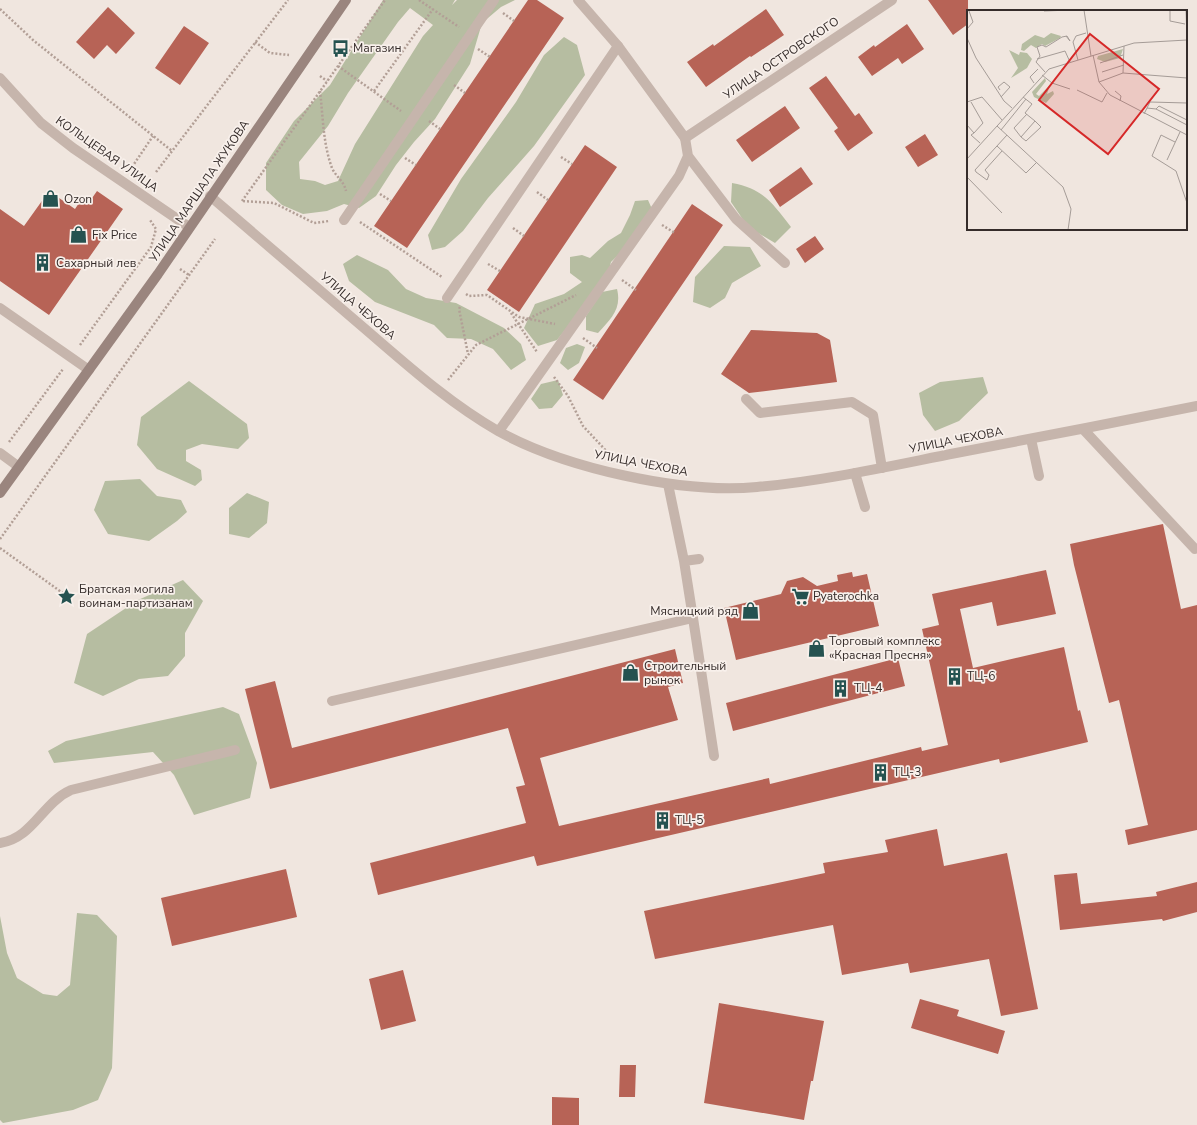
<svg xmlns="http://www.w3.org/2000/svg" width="1197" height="1125" viewBox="0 0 1197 1125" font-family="'Nunito Sans',sans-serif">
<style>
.green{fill:#b6bda1;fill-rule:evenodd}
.building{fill:#b76356}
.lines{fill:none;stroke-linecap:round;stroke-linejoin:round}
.path{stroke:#b29f96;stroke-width:2.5;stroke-dasharray:2 2;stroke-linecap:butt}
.service{stroke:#c6b5ac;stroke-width:10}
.minor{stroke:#c6b5ac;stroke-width:10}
.tertiary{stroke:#c6b5ac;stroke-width:10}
.secondary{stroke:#9a857e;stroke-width:10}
.labels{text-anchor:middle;stroke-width:3.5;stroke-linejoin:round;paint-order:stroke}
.poi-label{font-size:12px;fill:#352c2a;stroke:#f8f0eb;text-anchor:start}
.street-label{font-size:12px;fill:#352c2a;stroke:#f8f0eb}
.inset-road{fill:none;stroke:#a59c97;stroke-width:1}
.view{fill:#d62828;fill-opacity:0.15;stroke:#d62828;stroke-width:2}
.inset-edge{fill:none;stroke:#352c2a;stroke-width:2}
</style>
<rect width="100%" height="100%" fill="#f0e6df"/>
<!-- green -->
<path class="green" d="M383,0H455L452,5L457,0H515L501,7L482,23L470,64L435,119L414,142L396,165L376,196L359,208L344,204L327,211L303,214L282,205L266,190V163L294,121L330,85ZM410,8L433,25L423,36L355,144L338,181L325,185L315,181L300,179L299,162L328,126L348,93L398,22Z
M564,37L577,45L585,75L534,146L488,198L463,231L445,247L432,250L428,235L461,179L516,102L544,55Z
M732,183C764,189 772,203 791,227L775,243L748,227L731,202Z
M648,200L652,209L637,237L611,262L607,278L557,340L538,346L524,328L535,304L564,294L582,282L570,273V257L582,255L590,258L608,241L621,233L630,215L635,201Z
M724,246L750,247L761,266L732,283L725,298L710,308L693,302L695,277Z
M357,255L388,270L406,289L426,298L456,303L504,328L521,344L526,360L511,370L493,349L471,339L447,338L434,325L375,302L349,281L343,264Z
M617,289C622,309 611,319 598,333L586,330V316L602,292Z
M577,344L585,347L579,363L568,370L560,363L566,348Z
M983,377L988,393L959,421L935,431L923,415L919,393L940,382Z
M558,380L563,395L552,408L539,409L531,399L541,384Z
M189,381L247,424L249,438L238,449L202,444L186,450V461L201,470L202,480L195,486L157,469L137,445L141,417Z
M140,479L157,496L181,500L187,512L177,521L149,541L108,534L94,510L105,481Z
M247,493L269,502L267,523L249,538L229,534V508Z
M183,580L203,601L185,633V656L168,676L139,679L103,696L74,683L87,634L138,600Z
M223,707L239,714L257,763L250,798L194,815L174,775L153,752L54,763L48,751L66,741Z
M0,885V916L7,953L17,978L43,994L57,996L70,985L77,913L97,915L117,936L112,1068L98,1100L73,1110L3,1123L0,1120Z"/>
<!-- building -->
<path class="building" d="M528,0H537L564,18L407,248L374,226Z
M928,0H968V24L953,35Z
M108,7L135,33L116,54L107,45L94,59L76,42Z
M766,9L784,35L751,57L750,56L706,87L687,62L713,44L714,46Z
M907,24L924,49L902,64L898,58L872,76L858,57L874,45L875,47Z
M184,26L209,43L180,85L155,68Z
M826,76L855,116L859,113L873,133L848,151L834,131L838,128L809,88Z
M785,106L800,128L752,162L736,140Z
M925,134L938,155L918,167L905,147Z
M585,145L617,167L519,312L487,290Z
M801,167L813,184L780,207L769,190Z
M49,191L75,209L83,197L90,201L97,191L123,209L49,315L0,281V209L24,226Z
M692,204L723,225L603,400L573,380Z
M815,236L824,249L805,263L796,249Z
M751,330L817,333L830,340L837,382L749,393L721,374Z
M1163,524L1181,609L1197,605V830L1128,845L1125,830L1148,825L1119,700L1109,703L1074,565L1070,544Z
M1046,570L1056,614L997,626L992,602L960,609L973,668L1064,647L1078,711L1080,710L1088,742L1000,763L999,759L537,866L534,856L378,895L370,863L526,823L516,787L525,785L508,728L270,789L245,689L275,681L292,748L675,649L683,683L668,687L678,720L540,758L559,826L769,778L770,784L921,747L922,751L948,745L922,629L939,625L932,594Z
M852,572L853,577L867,574L879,626L736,660L724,608L781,594L787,581L803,577L817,586L838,581L837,575Z
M898,658L905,686L733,731L726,703Z
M937,829L944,866L1007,853L1038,1009L1001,1016L989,959L910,973L908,963L842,975L833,925L655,959L644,911L825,873L823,863L888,852L885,840Z
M286,869L297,917L172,946L161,898Z
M1077,873L1081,904L1157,896L1156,892L1197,882V912L1163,921L1162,919L1060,930L1054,875Z
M403,970L416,1021L381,1030L369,979Z
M920,999L959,1010L957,1016L1005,1031L998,1054L911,1028Z
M719,1003L824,1021L813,1081H811L804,1120L704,1103Z
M620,1065H636L635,1097H619Z
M552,1097L579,1098V1125H552Z"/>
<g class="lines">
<!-- path -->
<path class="path" d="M419,0L459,27
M0,9L33,40L172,151
M503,13L514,21
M255,42L270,53L289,55
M478,49L490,57
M338,66L401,111
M320,76L327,81
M454,85L465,93
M320,91C323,116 323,144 332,168C336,177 344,181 346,191
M374,91L433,9
M429,121L440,129
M561,157L572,164
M405,158L416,165
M132,167L153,136
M156,172L288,0
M537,192L548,200
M380,194L391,201
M242,201L385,0
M243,201L274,203L314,223L329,221
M360,222L442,277
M662,225L675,233
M513,228L524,236
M488,264L500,271
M180,269L189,275
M622,280L636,290
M466,294L469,296L487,295L519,317L555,324
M460,307L459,309L468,354
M511,313L537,352
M583,338L597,348
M80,345L151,247L156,229L150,220
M554,377L568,396L583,426L612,457
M448,380L476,345L576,295
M9,442L63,369
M0,539L215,239
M0,548L64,594"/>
<!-- service -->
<path class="service" d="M688,156L736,219L785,263
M344,220L494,0
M447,298L618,46
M0,308L89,370
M746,399L760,413L852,402L873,415L882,468
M1083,429L1195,549
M499,431L679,176L688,156L685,138
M1031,439L1039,476
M0,453L19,467
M855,473L865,507
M684,561L699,559
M693,618L714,756
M332,701L693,618L684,561L668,484
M0,843C33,838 42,803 71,790L235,750"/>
<!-- minor -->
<path class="minor" d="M578,0L618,46L685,138L892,0
M210,196C261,240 313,284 364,328C406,364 449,403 498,431C565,468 681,494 757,487C824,481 890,466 956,453C1036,438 1117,422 1197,406"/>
<!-- tertiary -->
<path class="tertiary" d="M0,78L41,123L73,148L189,227"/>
<!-- secondary -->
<path class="secondary" d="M0,493L158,274L346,0"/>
</g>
<!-- icons -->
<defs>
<symbol id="bus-bare" viewBox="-9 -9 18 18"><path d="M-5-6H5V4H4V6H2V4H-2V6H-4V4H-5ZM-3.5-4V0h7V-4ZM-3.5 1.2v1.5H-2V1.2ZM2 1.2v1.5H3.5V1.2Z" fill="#255250" stroke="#f8f0eb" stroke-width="2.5" paint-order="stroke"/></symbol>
<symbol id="shop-bare" viewBox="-9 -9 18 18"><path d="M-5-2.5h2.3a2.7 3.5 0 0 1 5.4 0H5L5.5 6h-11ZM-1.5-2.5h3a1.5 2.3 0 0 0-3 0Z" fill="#255250" stroke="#f8f0eb" stroke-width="2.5" paint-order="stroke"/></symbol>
<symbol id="building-bare" viewBox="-9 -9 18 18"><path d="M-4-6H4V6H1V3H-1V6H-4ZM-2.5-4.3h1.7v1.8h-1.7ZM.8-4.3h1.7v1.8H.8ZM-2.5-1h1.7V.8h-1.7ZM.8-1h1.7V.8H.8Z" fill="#255250" stroke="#f8f0eb" stroke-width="2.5" paint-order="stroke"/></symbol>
<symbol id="sight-bare" viewBox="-9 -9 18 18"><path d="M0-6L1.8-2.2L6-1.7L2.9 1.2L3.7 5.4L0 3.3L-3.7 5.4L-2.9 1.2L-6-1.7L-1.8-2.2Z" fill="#255250" stroke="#f8f0eb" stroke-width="2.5" paint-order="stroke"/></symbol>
<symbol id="supermarket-bare" viewBox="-9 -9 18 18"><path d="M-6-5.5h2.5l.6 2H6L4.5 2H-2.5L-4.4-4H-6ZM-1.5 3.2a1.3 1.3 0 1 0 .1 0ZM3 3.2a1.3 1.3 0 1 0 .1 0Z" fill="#255250" stroke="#f8f0eb" stroke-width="2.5" paint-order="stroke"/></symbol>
</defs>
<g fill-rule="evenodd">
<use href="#bus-bare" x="328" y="36" width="25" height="25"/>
<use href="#shop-bare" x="38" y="186" width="25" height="25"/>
<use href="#shop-bare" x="66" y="222" width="25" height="25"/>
<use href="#building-bare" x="30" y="250" width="25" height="25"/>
<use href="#sight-bare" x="54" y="584" width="25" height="25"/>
<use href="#supermarket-bare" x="788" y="584" width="25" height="25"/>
<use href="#shop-bare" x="738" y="598" width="25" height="25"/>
<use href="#shop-bare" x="804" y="636" width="25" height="25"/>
<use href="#shop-bare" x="618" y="660" width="25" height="25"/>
<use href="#building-bare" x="942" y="664" width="25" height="25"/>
<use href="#building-bare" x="828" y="676" width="25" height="25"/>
<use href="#building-bare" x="868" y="760" width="25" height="25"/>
<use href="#building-bare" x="650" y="808" width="25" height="25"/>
</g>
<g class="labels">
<!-- poi labels -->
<g class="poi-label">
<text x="353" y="52">Магазин</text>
<text x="64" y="203">Ozon</text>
<text x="92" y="239">Fix Price</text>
<text x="56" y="267">Сахарный лев</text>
<text x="79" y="593">Братская могила<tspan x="79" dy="14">воинам-партизанам</tspan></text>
<text x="813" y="600">Pyaterochka</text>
<text x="738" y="615" text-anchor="end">Мясницкий ряд</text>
<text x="829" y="645">Торговый комплекс<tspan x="829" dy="14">«Красная Пресня»</tspan></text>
<text x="644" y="670">Строительный<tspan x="644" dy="14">рынок</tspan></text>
<text x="967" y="680">ТЦ-6</text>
<text x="854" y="692">ТЦ-4</text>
<text x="893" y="776">ТЦ-3</text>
<text x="675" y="824">ТЦ-5</text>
</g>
<!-- street labels -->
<g class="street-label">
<text transform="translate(781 58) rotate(-34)" y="4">УЛИЦА ОСТРОВСКОГО</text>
<text transform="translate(107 154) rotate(35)" y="4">КОЛЬЦЕВАЯ УЛИЦА</text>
<text transform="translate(199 191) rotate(-56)" y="4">УЛИЦА МАРШАЛА ЖУКОВА</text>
<text transform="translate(358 306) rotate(41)" y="4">УЛИЦА ЧЕХОВА</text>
<text transform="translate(956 440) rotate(-11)" y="4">УЛИЦА ЧЕХОВА</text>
<text transform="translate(641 463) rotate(11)" y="4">УЛИЦА ЧЕХОВА</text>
</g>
</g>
<!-- overview -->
<g transform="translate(967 10)">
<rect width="220" height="220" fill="#f0e6df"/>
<path d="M84,23L94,26L93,28L78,36L75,34L69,38L64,35L57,41L54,40L55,34L68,25L77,28ZM156,39L153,48L138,52L130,49L131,46ZM42,40L52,45L53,42L60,43L65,49L60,58L44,68L51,58ZM78,68L79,71L69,84L72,86L83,75L80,84L86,81L87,84L79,93L67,87L65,82Z" fill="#b6bda1"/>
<path class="inset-road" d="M117,0L124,46M203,0V11L218,14M219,0L220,30M77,1L104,0M0,19L6,12L2,1M0,28L9,48L37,91L45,98M126,45L132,72L143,85L220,125M70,49L98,41L103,52M111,50L106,32L109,26L119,23M133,53L156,45M78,62L69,52L73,46L70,37L75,35L79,37L95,27L100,26L103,31L99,26M135,62L157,55M156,63L220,68M156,63L157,36M75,65L85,73L103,79M132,72L156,63M67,73L63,67L71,59M33,80L31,77L37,72L43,77L34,87M110,80L135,92L140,83M148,81L154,86L153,91M56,87L65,94L58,103L68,111L74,117L59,131L54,127L68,111M0,92L15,87L35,110M180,98L189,99L220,115M189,99L192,96L220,110M177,104L183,92L220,93M0,115L7,123L16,113L4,92M30,116L96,177L104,199L101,220M34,120L59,89M7,123L4,125L13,133M54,127L47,118L60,104M208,132L194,125L185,146L209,161L220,193M30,136L59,163L70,152M35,141L18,160L22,165L20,170L9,162L8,160L40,125M0,149L82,59L167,33L220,30M200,150L213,122M0,167L35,203"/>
<path class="view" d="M123,24L192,79L141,144L72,90Z"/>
<rect width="220" height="220" class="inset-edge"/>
</g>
</svg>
